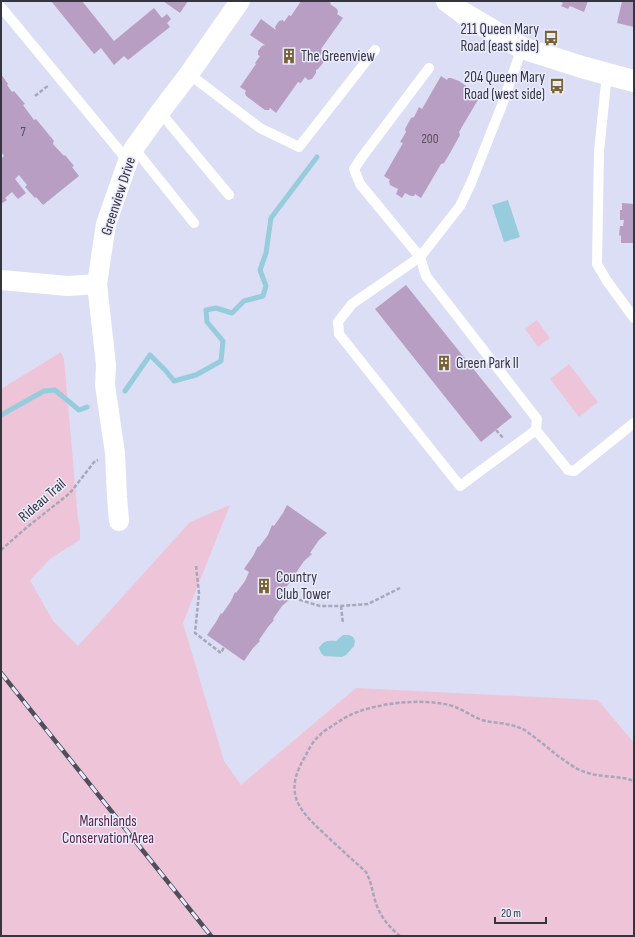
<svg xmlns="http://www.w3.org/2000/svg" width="635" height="937" viewBox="0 0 635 937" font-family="'Sofia Sans Condensed',sans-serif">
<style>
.green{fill:#eec5d8}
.water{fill:#96ccdb}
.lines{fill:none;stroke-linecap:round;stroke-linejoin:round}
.stream{stroke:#96ccdb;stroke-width:5}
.building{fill:#b89ec3}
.path{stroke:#a6a7ba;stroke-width:2.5;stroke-dasharray:4 2;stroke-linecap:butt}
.service{stroke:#fff;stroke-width:10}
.minor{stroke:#fff;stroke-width:20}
.tertiary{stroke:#fff;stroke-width:22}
.rail-casing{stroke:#4e4f5a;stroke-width:4.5}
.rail{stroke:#eaebfe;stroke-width:3;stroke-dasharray:9;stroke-linecap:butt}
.labels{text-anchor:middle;stroke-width:3;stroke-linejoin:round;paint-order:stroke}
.number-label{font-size:13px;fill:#564f5f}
.poi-label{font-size:15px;fill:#35353e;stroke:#eaebfe;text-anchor:start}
.street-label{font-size:15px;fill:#35353e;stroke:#eaebfe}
.park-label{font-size:15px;fill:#5c2443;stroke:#eaebfe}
</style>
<rect width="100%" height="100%" fill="#dcdef5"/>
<!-- green -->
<path class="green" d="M537,320L550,338L538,347L525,329Z
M61,352L64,359L78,519L80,527V540L50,559L30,580L53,621L78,646L190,522L230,505L183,623L224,761L241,785L356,688L598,700L634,743V936H1V389Z
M569,364L598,402L579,417L550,379Z"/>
<!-- water -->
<path class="water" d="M508,200L520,237L504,242L492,205Z
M343,635H349L353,637L355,641L354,646L346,655L342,657L324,656L321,653L319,648C323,641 328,640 336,641Z"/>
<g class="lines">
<!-- stream -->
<path class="stream" d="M125,391L150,355L166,371L174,381L196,375L221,361L223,341L207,322L206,310L216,308L232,313L244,301L263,296L266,286L260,270L266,253L271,218L317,157
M1,415L44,391L55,390L79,410L87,407"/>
</g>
<!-- building -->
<path class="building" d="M51,1H82L114,41L154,8L162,18L167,14L171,19L167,23L170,27L128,60L124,56L114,65L101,48L94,54Z
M163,1H188L180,13Z
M301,1H328L331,3L330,4L337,9L338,12L337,14L343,18L321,49L323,51L319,57L323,60V63L318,69L316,70V73L312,79L308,80L305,77L301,83L298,82L276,113L270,108L269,110H265L246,96L245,93L246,91L240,87L256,64L255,63L260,56L258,55V51L262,46L265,45L250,35L261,19L276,30L275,27L279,21L283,20L284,22L289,15L291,16Z
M558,1H588L584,12L570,6L568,9L561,6L563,3Z
M622,1H634V27L617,23Z
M1,74L8,84L7,85L12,92L14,91L25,104L23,105L34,120L36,119L54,141L53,143V144L64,156L65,155L74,166L72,167L79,176L43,205L36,197L35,198L25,187L27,185L19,175L15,179L26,193L18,199L12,192L5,198L7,200L1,204V159L4,156L1,152Z
M441,76L447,80L448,78H451L459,81L472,90L473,92L472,94L479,98L459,132L460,135L450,153L444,163L441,164L421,198L415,194L414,196H411L405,193L402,198L396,194L398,189L390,185L389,181L390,180L384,176L403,143L400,142L406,132L405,129L411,118L414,117L419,107L422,109Z
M622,203L634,204V243H621V236L619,235L620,226H623L624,220H620V210H622Z
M406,285L512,417L481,442L375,309Z
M287,505L327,533L319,540L310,553L312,554L304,561L296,573L297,574L282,592V594L289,600L282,606L273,619L274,620L268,627L259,640L260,641L253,648L244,661L207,635L216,622L221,613L222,614L231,601L235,592L236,593L245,581L249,572L244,569L253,556L258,546L259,547L268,535L272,525L274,526L283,513Z"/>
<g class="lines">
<!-- path -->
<path class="path" d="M35,96L49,85
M496,430L504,439
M1,550L26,528L70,493L95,461L98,460
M196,566L199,593L195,633L221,653L224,647
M284,590L300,600L320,606H341L368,604L400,588
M341,606L343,624
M400,936C388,926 379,915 375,900C372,890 371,881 366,872C359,865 351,859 344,852C335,844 326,835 317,827C310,820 303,813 298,803C290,786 297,770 306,755C309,748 314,740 320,735C323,731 328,729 332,726C337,723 342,719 348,716C375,703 419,698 449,705C463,709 469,715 482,720C488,722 494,722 500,723C508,724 516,726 523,729C535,737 547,747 558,756C567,762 575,769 585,772C601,778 618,775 634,781"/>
<!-- service -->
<path class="service" d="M1,7L128,161
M429,68L362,157L354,169L360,184L420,257L426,276L537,419L536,430L460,486L339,334L338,322L352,304L420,257L460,206L471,183L502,105L522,48
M189,74L260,128L299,147L375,50
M607,74L599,151L597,264L607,281L634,318
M160,112L229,195
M134,148L194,223
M536,430L568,470L574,471L634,423"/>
<!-- minor -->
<path class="minor" d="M1,280L68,286L97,284
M119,521L117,497L115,453L105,385L106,365L97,284L106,224L128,161L134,148L160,112L189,74L240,1"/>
<!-- tertiary -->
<path class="tertiary" d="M447,1L463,13L522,48L585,68L634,81"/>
<defs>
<path id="rail" d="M1,673L211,936"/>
</defs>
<!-- rail casing -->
<use href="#rail" class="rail-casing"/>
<!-- rail -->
<use href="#rail" class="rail"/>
</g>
<!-- icons -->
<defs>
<symbol id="bus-bare" viewBox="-9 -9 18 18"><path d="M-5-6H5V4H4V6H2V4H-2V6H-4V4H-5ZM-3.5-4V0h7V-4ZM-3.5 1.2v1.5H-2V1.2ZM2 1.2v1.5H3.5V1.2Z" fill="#776332" stroke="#eaebfe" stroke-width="2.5" paint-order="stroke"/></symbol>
<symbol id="building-bare" viewBox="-9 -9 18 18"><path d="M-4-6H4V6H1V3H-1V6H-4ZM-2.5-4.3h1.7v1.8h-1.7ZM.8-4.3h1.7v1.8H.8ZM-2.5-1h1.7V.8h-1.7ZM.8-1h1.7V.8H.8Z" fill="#776332" stroke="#eaebfe" stroke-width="2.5" paint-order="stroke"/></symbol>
</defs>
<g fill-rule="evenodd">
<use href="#bus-bare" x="540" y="27" width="22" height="22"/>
<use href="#building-bare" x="278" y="45" width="22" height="22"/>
<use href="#bus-bare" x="546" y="75" width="22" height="22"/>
<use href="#building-bare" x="433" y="352" width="22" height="22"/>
<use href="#building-bare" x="253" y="575" width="22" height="22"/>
</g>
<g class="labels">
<!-- number labels -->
<g class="number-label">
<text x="23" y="136">7</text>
<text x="430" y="143">200</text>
</g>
<!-- poi labels -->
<g class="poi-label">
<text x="539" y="34" text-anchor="end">211 Queen Mary<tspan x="539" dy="17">Road (east side)</tspan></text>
<text x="301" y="61">The Greenview</text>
<text x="545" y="82" text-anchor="end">204 Queen Mary<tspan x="545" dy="17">Road (west side)</tspan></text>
<text x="456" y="368">Green Park II</text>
<text x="276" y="582">Country<tspan x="276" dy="17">Club Tower</tspan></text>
</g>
<!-- street labels -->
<g class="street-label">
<text transform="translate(118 196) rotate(-72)" y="5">Greenview Drive</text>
<text transform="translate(42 500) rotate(-41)" y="5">Rideau Trail</text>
</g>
<!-- park labels -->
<g class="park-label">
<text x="108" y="826">Marshlands<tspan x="108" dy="17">Conservation Area</tspan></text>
</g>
</g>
<!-- border -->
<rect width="635" height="937" fill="none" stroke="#35353e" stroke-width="4"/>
<!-- scale -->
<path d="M495 917v6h51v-6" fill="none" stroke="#35353e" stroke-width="2"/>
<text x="501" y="917" font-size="12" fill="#35353e" stroke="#eaebfe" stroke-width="3" paint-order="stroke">20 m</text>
</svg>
